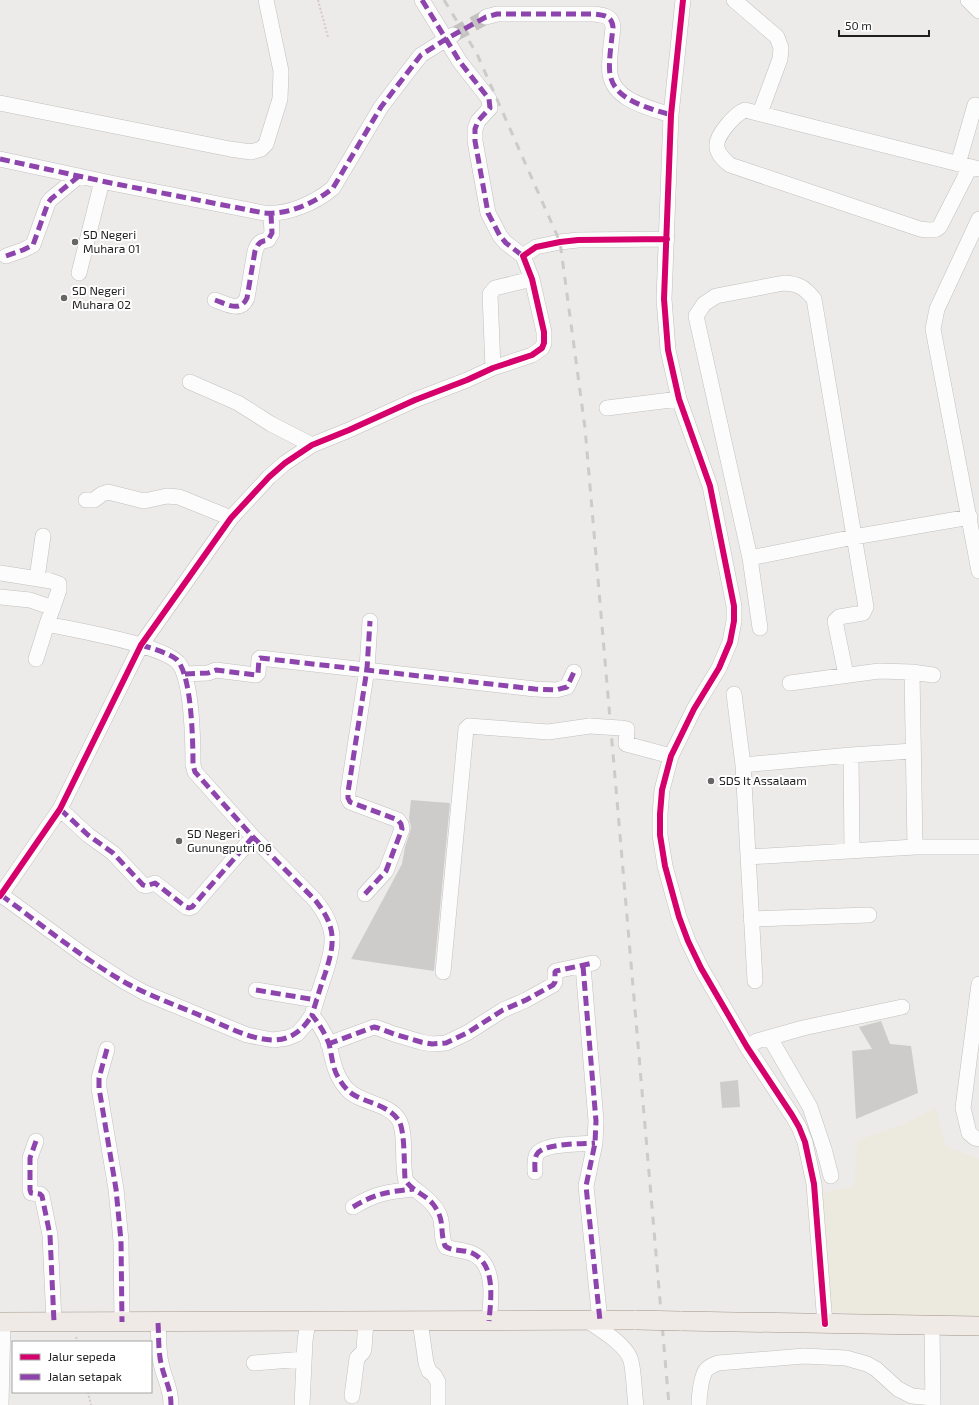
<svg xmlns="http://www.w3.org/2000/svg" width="979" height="1405" viewBox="0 0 979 1405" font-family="'Exo 2',sans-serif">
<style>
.farmland{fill:#eceade}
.building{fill:#ceccca}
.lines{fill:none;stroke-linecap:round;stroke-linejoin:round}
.minor-tunnel{stroke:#c4c2c1;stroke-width:15;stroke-dasharray:15 8;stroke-linecap:butt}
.minor-casing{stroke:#c0c0bf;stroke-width:16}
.major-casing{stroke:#a19588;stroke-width:20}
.path{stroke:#d5c9c9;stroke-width:2;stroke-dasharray:2 2;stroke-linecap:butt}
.minor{stroke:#fcfcfc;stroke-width:15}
.major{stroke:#f0eae6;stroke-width:19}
.rail{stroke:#cbcbca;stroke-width:3;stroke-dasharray:8 8;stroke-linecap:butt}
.minor-bridge-casing{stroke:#c0c0bf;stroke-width:16;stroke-linecap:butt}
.major-bridge-casing{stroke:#a19588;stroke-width:20;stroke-linecap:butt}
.minor-bridge{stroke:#fcfcfc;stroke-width:15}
.major-bridge{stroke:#f0eae6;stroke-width:19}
.quiet{stroke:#8e44ad;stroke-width:5;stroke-dasharray:10 5;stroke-linecap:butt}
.cycleway-casing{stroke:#fff;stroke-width:8}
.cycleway{stroke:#d6006c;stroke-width:6}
.poi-dot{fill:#676666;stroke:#fff;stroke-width:1.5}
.labels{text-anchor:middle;stroke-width:4;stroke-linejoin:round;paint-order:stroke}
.poi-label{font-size:12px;fill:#1f1f1f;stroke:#fff;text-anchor:start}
</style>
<rect width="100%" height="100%" fill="#edebe9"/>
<!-- farmland -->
<path class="farmland" d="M936,1108L945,1146L979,1159V1316L960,1319L911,1320L829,1311L818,1194L854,1186L857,1141L906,1123Z"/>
<!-- building -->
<path class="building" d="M411,800L450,803L434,971L351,959L402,864L405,847L410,832L411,827L409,819Z
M881,1021L890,1044L911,1046L918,1093L856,1119L852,1051L872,1049L859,1027Z
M738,1080L740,1107L722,1108L720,1082Z"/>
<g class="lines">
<!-- minor-tunnel -->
<path class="minor-tunnel" d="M453,35L486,17"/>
<defs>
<path id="minor" d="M422,0L460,62L489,99L490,108L478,121L475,129V141L488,213L500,236L506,243L523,256
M683,0L671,115L664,299L668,350L679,399L710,486L734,606V621L730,642L719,668L694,709L671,756L662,790L660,814V835L665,866L679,917L688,941L701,968L747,1047L792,1115L799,1127L805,1142L814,1184L825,1324
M734,0L777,37L781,48L780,59L760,113
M968,0L979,11
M486,17L497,14H594C604,15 612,16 613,27C612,39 608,63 610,74C614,101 650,108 671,115
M0,103L230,149L251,152L261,149L266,144L280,99L281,71L266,0
M0,159L111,183L264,213C288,215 315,203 333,188L381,107L410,69L421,55L453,35
M958,164L975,105
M970,167L940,226C936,232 927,230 920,229L730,165C724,160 718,155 717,147C715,136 735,114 745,110L979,169
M979,219L937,309L933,329L979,571
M6,256L23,250L33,245L48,203L51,199L79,176
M79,273L102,181
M215,300C227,304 240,313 247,298L255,251C258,243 260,241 268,240L272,233L271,214
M493,368L490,294L495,288L532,279
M190,382L238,403L271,424L312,445
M607,408L679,399
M86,500H94L102,494L108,492L144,501L167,496L179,497L231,518
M750,558L854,537L970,517
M0,573L51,581L59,584V590L47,624C74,630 167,645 180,665C192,684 193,742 193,765L195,772L253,837L315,900C337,927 335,943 325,974C320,988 316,1002 312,1015C319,1024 325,1033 329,1044C333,1061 335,1076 347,1089C360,1104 388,1102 399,1120C407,1135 401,1165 406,1181C417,1193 432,1199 439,1214C444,1224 440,1239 446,1247C454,1250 463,1250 471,1253C497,1263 491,1300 489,1321
M37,578L43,536
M0,597L30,600L53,608
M760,628L750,558L696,316L704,304L716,296L784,283C799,284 804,287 814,299L866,607L863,613L839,617L835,621L846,675
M36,659L47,624
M185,674L208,673L216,670L256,675L258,673L259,659L260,658L535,689L556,690L567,687L574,672
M790,683L879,671L912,672L933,675
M734,694L743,765
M620,728L627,729L626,744L671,756
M851,755L852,851
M60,809L88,835L113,853L143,885L146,886L155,883L186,907L189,908L192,907L253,837
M915,847H979
M748,857L915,847L912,672
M0,894L85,956L125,982L145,993L247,1035L273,1040L287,1038L297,1034L306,1024L312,1015
M365,894L386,871L402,829L401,824L398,820L350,802L348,798V792L367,669L370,621
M0,896L60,809L141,645L231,518L269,477L285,463L312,445L349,430L415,400L467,380L493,368L532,355L542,348L544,343V332L532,279L523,256L536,247L560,242L578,240L667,239
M751,919L869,915
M583,966L596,1121L595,1143L586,1186L600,1321
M443,972L466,729L469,726L548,732L590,726
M755,981L743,765L851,755L913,751
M979,984L963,1108L969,1133L975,1138L979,1139
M256,990L316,1000
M770,1038L810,1107L824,1149L831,1176
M328,1044L374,1027L378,1028L394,1034L421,1042L432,1044L446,1043L467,1033L503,1010L526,1000L553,985L555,982V972L556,971L593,963
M747,1047L757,1041L803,1028L902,1007
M107,1049L99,1078V1088L116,1189L121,1241L122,1322
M36,1141L30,1158V1190L31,1193L40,1194L42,1196L50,1235L54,1322
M535,1172C535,1167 534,1159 537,1154C544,1143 583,1144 595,1143
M353,1207C376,1193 387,1192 414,1189
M420,1321L426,1363L429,1371L434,1375L438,1382V1405
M588,1321C601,1330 624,1343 630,1358C634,1367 634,1394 636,1405
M158,1323C159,1336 158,1350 161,1363C164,1379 171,1387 171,1405
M932,1326L933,1405
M254,1363L304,1359
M352,1396L357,1358L363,1352L364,1349L366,1321
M1,1405L3,1322
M302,1405L305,1341L308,1321
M699,1405C699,1396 701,1377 706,1370C709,1366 714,1365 718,1363L804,1356L846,1358L867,1364L876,1369L898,1389L912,1396L933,1398"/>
<path id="major" d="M680,1321L979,1326
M0,1322L636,1320"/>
</defs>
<!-- minor casing -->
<use href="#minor" class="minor-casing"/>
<!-- major casing -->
<use href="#major" class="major-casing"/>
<!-- path -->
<path class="path" d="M318,0L328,37
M76,1337L78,1342
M88,1392L91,1405"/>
<!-- minor -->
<use href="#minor" class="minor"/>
<!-- major -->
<use href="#major" class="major"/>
<!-- rail -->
<path class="rail" d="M444,0L477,54L560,242L585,428L669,1405"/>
<defs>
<path id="minor-bridge" d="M590,726L620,728"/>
<path id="major-bridge" d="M636,1320L680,1321"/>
</defs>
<!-- minor-bridge casing -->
<use href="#minor-bridge" class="minor-bridge-casing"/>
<!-- major-bridge casing -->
<use href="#major-bridge" class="major-bridge-casing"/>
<!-- minor-bridge -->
<use href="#minor-bridge" class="minor-bridge"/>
<!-- major-bridge -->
<use href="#major-bridge" class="major-bridge"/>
<!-- quiet -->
<path class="quiet" d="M422,0L460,62L489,99L490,108L478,121L475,129V141L488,213L500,236L506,243L523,256
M0,159L111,183L264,213C288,215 315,203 333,188L381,107L421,55L446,39L486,17L497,14H594C604,15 612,16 613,27C612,39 608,63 610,74C614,101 650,108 671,115
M6,256L23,250L33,245L48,203L51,199L79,176
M215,300C227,304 240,313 247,298L255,251C258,243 260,241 268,240L272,233L271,214
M141,645C151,648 168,653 176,659C192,673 193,743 193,765L195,772L253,837L315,900C337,927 335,943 325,974C320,988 316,1002 312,1015C319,1024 325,1033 329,1044C332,1055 332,1067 338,1077C342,1084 347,1091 354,1095C368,1103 390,1106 399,1121C405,1131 404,1165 405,1179C410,1190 425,1194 433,1204C446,1221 439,1229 445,1246C452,1252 463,1249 472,1253C496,1264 491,1299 489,1321
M185,674L208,673L216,670L256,675L258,673L259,659L260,658L535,689L556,690L567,687L574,672
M60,809L88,835L113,853L143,885L146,886L155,883L186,907L189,908L192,907L253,837
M365,894L386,871L402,829L401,824L398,820L350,802L348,798V792L367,669L370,621
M1,895C42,925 82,958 126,983C150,996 178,1006 204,1017C226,1026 248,1039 273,1040C291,1040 303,1030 312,1015
M583,966L596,1121L595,1143L586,1186L600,1321
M256,990L316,1000
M328,1044L374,1027L378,1028L394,1034L421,1042L432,1044L446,1043L467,1033L503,1010L526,1000L553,985L555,982V972L556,971L593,963
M107,1049L99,1078V1088L116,1189L121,1241L122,1322
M36,1141L30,1158V1190L31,1193L40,1194L42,1196L50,1235L54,1322
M535,1172C535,1167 534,1159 537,1154C544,1143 583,1144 595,1143
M353,1207C376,1193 387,1192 414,1189
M158,1323C159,1336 158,1350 161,1363C164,1379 171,1387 171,1405"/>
<defs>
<path id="cycleway" d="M683,0L671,115L664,299L668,350L679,399L710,486L734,606V621L730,642L719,668L694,709L671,756L662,790L660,814V835L665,866L679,917L688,941L701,968L747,1047L792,1115L799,1127L805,1142L814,1184L825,1324
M0,896L60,809L141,645L231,518L269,477L285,463L312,445L349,430L415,400L467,380L493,368L532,355L542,348L544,343V332L532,279L523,256L536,247L560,242L578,240L667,239"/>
</defs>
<!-- cycleway casing -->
<use href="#cycleway" class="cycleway-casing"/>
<!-- cycleway -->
<use href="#cycleway" class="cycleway"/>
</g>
<!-- markers -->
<g class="poi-dot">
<circle cx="75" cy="242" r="4"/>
<circle cx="64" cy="298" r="4"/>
<circle cx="711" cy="781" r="4"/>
<circle cx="179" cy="841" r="4"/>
</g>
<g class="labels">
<!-- poi labels -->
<g class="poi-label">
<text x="83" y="239">SD Negeri<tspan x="83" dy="14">Muhara 01</tspan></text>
<text x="72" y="295">SD Negeri<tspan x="72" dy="14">Muhara 02</tspan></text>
<text x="719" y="785">SDS It Assalaam</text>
<text x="187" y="838">SD Negeri<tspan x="187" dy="14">Gunungputri 06</tspan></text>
</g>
</g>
<!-- legend -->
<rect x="12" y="1341" width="140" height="52" fill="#ffffff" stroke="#a5a5a5"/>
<rect x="20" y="1354" width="20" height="6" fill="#d6006c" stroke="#a5a5a5"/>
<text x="48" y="1361" font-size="12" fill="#1f1f1f">Jalur sepeda</text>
<rect x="20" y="1374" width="20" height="6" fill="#8e44ad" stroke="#a5a5a5"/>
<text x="48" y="1381" font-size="12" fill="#1f1f1f">Jalan setapak</text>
<!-- scale -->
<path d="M839 30v6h90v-6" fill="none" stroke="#1f1f1f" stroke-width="2"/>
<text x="845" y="30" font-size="12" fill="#1f1f1f" stroke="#ffffff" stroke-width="3" paint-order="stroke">50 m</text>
</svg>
